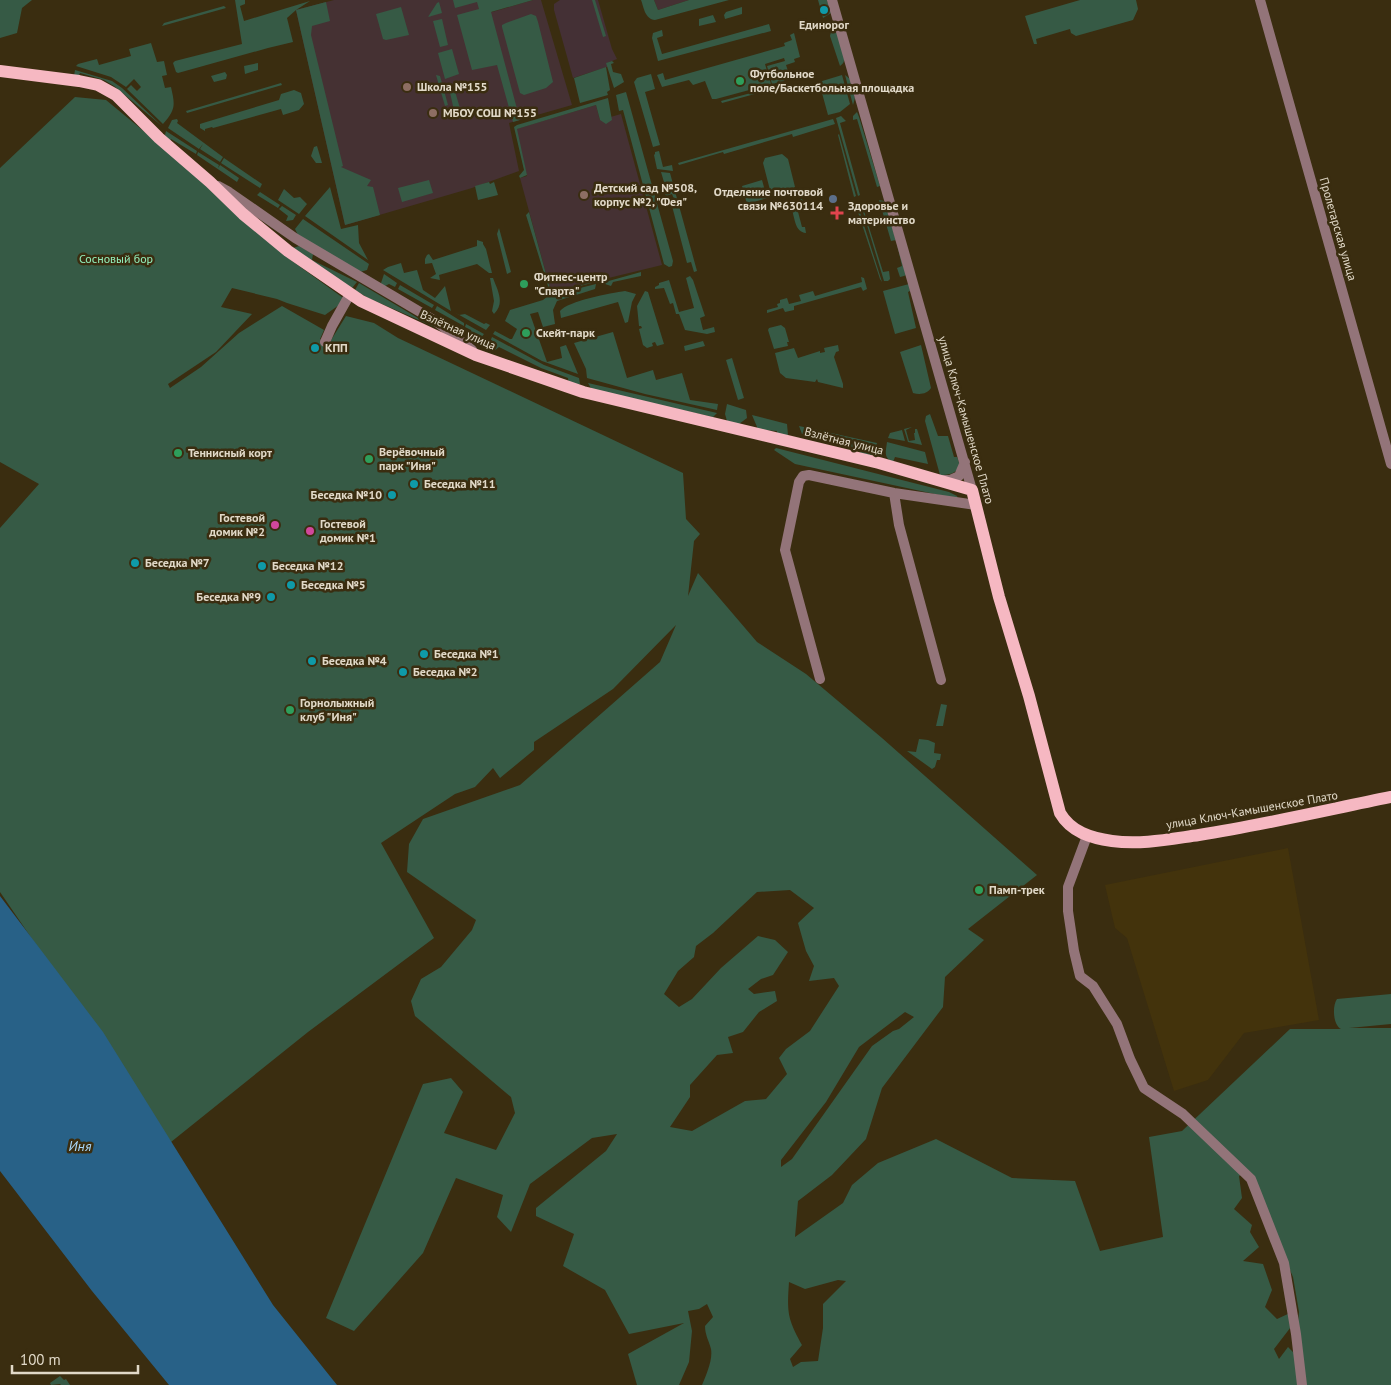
<svg xmlns="http://www.w3.org/2000/svg" width="1391" height="1385" viewBox="0 0 1391 1385" font-family="'PT Sans',sans-serif">
<style>
.commercial{fill:#443035}
.built{fill:#43330c}
.education{fill:#453133}
.green{fill:#365a45;fill-rule:evenodd}
.water{fill:#286187}
.lines{fill:none;stroke-linecap:round;stroke-linejoin:round}
.minor{stroke:#937479;stroke-width:10}
.major{stroke:#f6b8c2;stroke-width:12}
.culture-dot{fill:#0f9aa8;stroke:#3a2d10;stroke-width:2}
.leisure-dot{fill:#2e9e5b;stroke:#3a2d10;stroke-width:2}
.education-dot{fill:#8d6e63;stroke:#3a2d10;stroke-width:2}
.service-dot{fill:#5c6f8a;stroke:#3a2d10;stroke-width:2}
.health-dot{fill:#e0444e;stroke:#3a2d10;stroke-width:2}
.hotel-dot{fill:#d1479c;stroke:#3a2d10;stroke-width:2}
.labels{text-anchor:middle;stroke-width:5;stroke-linejoin:round;paint-order:stroke}
.poi-label{font-size:12px;font-weight:bold;fill:#e1d9c8;stroke:#3a2d10;text-anchor:start}
.street-label{font-size:12px;fill:#e1d9c8;stroke:#3a2d10}
.park-label{font-size:12px;fill:#93efbb;stroke:#3a2d10}
.water-label{font-size:14px;font-style:italic;fill:#a9d8fb;stroke:#3a2d10}
</style>
<rect width="100%" height="100%" fill="#3a2d10"/>
<!-- commercial -->
<path class="commercial" d="M560,0H598L612,49L617,59L607,63V67L573,78L554,10V4Z"/>
<!-- built -->
<path class="built" d="M1288,848L1319,1020L1244,1033L1208,1080L1174,1091L1127,938L1115,928L1105,885Z"/>
<!-- education -->
<path class="education" d="M334,0H488L492,12L533,0H541L572,105L509,123L519,171L472,188L345,225L296,10Z
M654,0H689L658,10Z
M596,105L600,120L621,114L662,265L551,292L520,178L527,176L516,129Z"/>
<!-- green -->
<path class="green" d="M0,0H32L22,8L17,33L0,38Z
M235,0H245V4L240,6L244,21L310,1L296,10L326,2L330,21L312,26L311,35L343,166L341,167L371,180L367,186L373,187L380,215L345,225L296,10L287,18L293,42L268,48L178,73L176,72L173,63L175,61L242,44Z
M453,0H533L491,12L520,120L513,122L497,65L472,70L457,15L479,9L477,2L455,8Z
M592,0H595L606,36L603,37Z
M641,0H654L658,10L689,0H729L655,20C645,19 644,8 641,0Z
M818,0H827L831,13L823,18Z
M1080,0H1136L1138,9L1133,20L1076,36L1071,33L1070,29L1036,39L1037,44H1034L1025,16Z
M439,2L442,13L428,17L437,3Z
M224,6L226,8L162,26L164,23Z
M401,7L409,35L386,40L383,39L376,14Z
M742,7V14L725,19L724,15L726,12Z
M531,14L536,16L538,22L553,82L546,88L524,95L520,93L502,27V25L506,23Z
M713,15L716,22L699,26V19Z
M442,19L448,45L440,47L433,21Z
M769,24L771,31L658,61L652,38L653,33L662,30L663,36L657,38L662,54Z
M832,28H834C838,33 845,53 844,60C844,63 842,64 840,66L830,36Z
M794,33L800,57L794,59L795,62L786,65L788,71L784,81L772,84L767,66L785,61L784,58L765,64L771,84L716,99H712L705,81L693,85L689,80L662,87L657,75L663,73L665,80L785,46L784,43L792,40L790,35Z
M151,43L157,62L164,61L167,75L162,76L165,88L171,87C175,105 176,109 163,124L127,89L131,85L137,91L141,87L134,79L126,87L111,77L76,66L78,64L97,59L99,65L131,56L129,49Z
M452,49L459,74L445,79L438,53Z
M612,61L614,63L611,64L613,72L621,74L624,82L614,88L606,63Z
M258,63V70L245,74L244,66Z
M606,67L610,90L607,92L608,95L580,103L574,78Z
M75,70L112,81L122,88L162,126L114,86L104,80L80,73L77,79L74,76Z
M225,72L227,75L226,79L214,82L211,76Z
M651,74L655,89L645,92L660,145L653,147L634,82L637,78Z
M436,75L440,76L448,105L445,106Z
M842,75L850,104L840,112L828,115L819,82Z
M845,75L850,79L855,98L853,105Z
M281,83L282,85L187,113L186,111Z
M452,86L454,88L462,115L460,119L455,115L449,88Z
M777,86V88L722,103L721,101Z
M294,90L301,93L304,104L299,110L283,115L281,109L213,128L212,127L205,129V131L200,128V124L203,123L279,100L281,94Z
M626,92L673,261L672,266L669,267L664,264L623,110L619,111L616,95Z
M75,97L106,100L237,208L288,258L346,300L325,315L287,303L277,299L232,288L221,307L252,314L216,352L168,384L170,388L201,367L239,333L282,306L324,330L320,339L328,345L346,316L374,323L398,338L683,473L686,519L700,534L694,541L688,596L698,573L757,642L806,674L882,738L1037,875L968,929L984,940L945,977L943,1007L882,1088L866,1139L832,1175L798,1201L795,1237L843,1203L852,1185L878,1163L936,1139L1012,1178L1075,1181L1100,1251L1163,1237L1149,1137L1182,1131L1290,1029H1341C1333,1025 1332,1006 1337,999L1391,994V1024L1349,1028H1391V1385H702C706,1375 713,1360 711,1349C709,1341 705,1335 705,1326L713,1317L707,1304L699,1309L688,1311L692,1331L689,1362L679,1385H637L628,1354L684,1323L629,1334L605,1290L563,1266L574,1234L536,1216V1208L606,1151L617,1134L592,1138L530,1184L511,1232L497,1217L503,1195L456,1178L423,1253L354,1331L326,1318L423,1084L451,1078L463,1092L444,1133L496,1150L515,1113L511,1097L415,1016L411,1001L421,979L441,967L472,930L476,920L407,872L409,844L423,819L520,785L660,662L676,625L613,689L534,742V750L500,778L493,768L475,787L455,794L381,843L434,938L308,1032L171,1142L0,892V528L39,484L0,462V168ZM790,890L814,908L798,923L806,951L814,966L809,981L834,978L839,986L810,1031L786,1049L779,1058L787,1074L766,1099L745,1101L692,1131L670,1127L690,1097V1085L717,1055L733,1053L728,1037L743,1032L759,1012L777,1001L775,991L754,994L748,989L761,979L773,975L788,952L775,940L758,936L721,968L692,999L679,1007L664,994L678,971L694,957L696,946L713,933L757,892ZM905,1012L914,1017L899,1029L893,1031L872,1046L792,1159L781,1167V1160L826,1102L859,1047ZM1248,1171L1293,1277L1299,1312L1295,1354L1288,1347L1279,1359L1274,1349L1297,1319L1290,1313L1277,1319L1265,1307L1272,1290L1263,1264L1243,1261L1259,1247L1250,1232L1252,1225L1234,1209L1242,1198L1239,1176ZM838,1280L846,1281L823,1304V1328L818,1361L801,1362L793,1367L790,1359L802,1345C787,1318 787,1312 789,1282L805,1289Z
M608,98L612,120L606,124L600,120L596,105L517,129L527,175L520,178L519,176L524,170L514,127L517,125Z
M857,112L859,117L880,186L877,187L857,119L853,120V116Z
M841,116L846,121L840,123L860,195L858,196L836,118Z
M177,119L178,121L177,123L223,157L220,162L200,149L203,144L199,149L168,128L172,120Z
M833,119L835,124L793,137L792,134L724,154L723,152L679,165L678,163Z
M166,131L197,151L196,154L171,139L169,143L165,135Z
M839,134L856,196L854,197L838,135Z
M317,146L322,163H316L311,156L314,147Z
M659,151L663,167L672,165L673,171L657,169L654,155L655,154V152Z
M198,152L219,165L218,168L220,165L239,178L237,182L197,155Z
M782,154L788,159L795,187L792,189L774,194L770,190L763,163L765,158Z
M224,158L262,184L260,188L221,163Z
M661,172L670,173L697,271L694,272L691,262L687,263L672,206L676,204L672,194L666,196L664,190L666,189Z
M429,180L433,193L402,202L398,188Z
M762,180L767,198L747,204L742,186Z
M489,182L490,184L494,182L498,195L478,200L475,186Z
M330,187L341,229L358,225L359,243L368,260L305,216Z
M284,189L294,198L300,197L307,204L299,214L278,200Z
M260,192L280,205L278,208L257,195Z
M802,199L804,206L797,208L802,227H805L806,233C795,232 795,219 792,210V206L795,202Z
M879,200L884,201L886,205L906,275L904,276L900,277L897,268L902,266L896,240L891,241Z
M860,202L864,203L869,206L863,208L883,272L889,271L890,279L888,281H884Z
M855,203H857L882,282L880,279Z
M282,206L296,215L293,220L286,221L288,216L279,209Z
M529,212L551,292L597,281L596,282L551,293L547,292L548,286L526,215Z
M303,219L369,264L367,270L360,272L298,235L295,229Z
M499,228L511,272L507,274L497,234Z
M477,240L483,242V244L486,249L492,273H489L477,264L439,275L440,280L430,278L436,274L432,263L425,264V259L427,255L429,254L433,260L477,246Z
M299,246L313,254L312,260L357,282L352,288L293,248Z
M401,263L404,273L417,270L423,290L435,298L445,286L451,311L383,270L388,267Z
M641,272V276L613,282L611,286L605,284V282Z
M384,274L397,283L395,287L389,284L383,287L381,283Z
M690,276L693,280L705,316L700,318L703,330L714,327L715,332L707,334L685,330L679,314H676L673,303L670,304L664,288L655,289V287L659,285V283L669,280L679,312L694,308L686,278Z
M861,277L864,278L867,289L863,291L861,287L794,306V310L785,312L783,308L767,313V310L778,307L777,304L780,303V300L787,298L789,304L801,301L799,295L813,291L815,296L862,282Z
M490,278H493C498,291 505,303 494,314L492,311L494,301Z
M359,283L428,324L434,321L435,327L368,298L355,290Z
M596,284L595,289L557,301L553,310L555,324L543,327L538,312L530,314L547,362L562,358L560,347L566,345L578,374L542,361L493,334L495,331L510,339H512L517,329L505,321L510,310L543,300L548,296Z
M909,284L910,291L908,292L916,328L895,334L883,291Z
M400,285L434,305L432,308L398,289Z
M625,291L636,294L632,302L628,322L625,323L618,302L561,318L560,311C568,301 611,293 625,291Z
M645,291L648,292L664,344L657,346L655,342L652,343L653,346L647,348L643,345L639,329L642,328L641,326H639L637,306Z
M437,306L464,323V326L435,310Z
M454,312L459,315L465,314L484,324L486,323L490,325L486,330Z
M466,324L484,334L480,339L474,340L471,330L465,327Z
M781,325L785,328L789,342H787L788,346L774,349L768,330L769,328Z
M613,332L627,378L653,370L656,380L682,373L690,400L718,404L717,410L645,394L587,378L586,369L574,343Z
M492,337L544,365L579,378L580,384L569,386L568,378L541,368L499,347L493,352L489,344Z
M703,341L705,346L685,351L684,346Z
M838,345L839,351L836,352L834,357L843,384V388L818,382L817,379L815,382L786,378L780,373L775,353L794,348L798,358L820,351V353L825,352L824,348Z
M921,345L931,388C927,394 920,395 913,393L900,352Z
M732,358L744,398L738,400L726,360Z
M588,383L717,413L713,417L592,390Z
M727,404L746,410L747,418L739,424L727,421L725,414Z
M930,414L938,436H948L954,457H957C964,470 952,476 940,475L925,421L926,416Z
M752,415L787,424L788,435L785,439L777,438V431L764,430L760,434Z
M799,426L877,443L875,453L871,456L860,455L861,449L802,434Z
M912,427L906,430L909,441L915,440L914,433H915V429H917L922,445L908,442L904,429Z
M902,430L905,441L888,438L890,433Z
M887,442L925,452L928,464L895,457L893,462C883,458 886,451 887,442Z
M776,448L949,492L957,496L958,499L795,464L774,450Z
M941,704L947,705L943,726H936Z
M919,739L928,740L935,743L934,753L941,754L940,760H937L935,767L932,769L907,751L916,752Z
M60,1376L64,1380L66,1379L70,1385H61L60,1384L51,1385L50,1383Z"/>
<!-- water -->
<path class="water" d="M0,896L103,1032L273,1305L337,1385H169L92,1291L0,1171Z"/>
<g class="lines">
<!-- minor -->
<path class="minor" d="M832,0L972,490
M1260,0L1391,464
M218,186L229,192L295,238L437,322L472,350
M325,342L332,326L350,294
M942,480H950L959,476L965,462
M894,493L899,525L941,680
M820,679L785,550L799,482L803,476L809,475L894,493L976,505
M1087,836L1068,887V911L1074,951L1080,976L1093,986L1117,1024L1130,1059L1144,1088L1183,1114L1251,1179L1284,1263L1296,1334L1302,1385"/>
<!-- major -->
<path class="major" d="M0,71L79,81L98,85L116,95L159,138L210,182L243,214L288,251L361,301L476,355L583,392L879,463L972,490L999,597L1029,696L1060,813C1071,832 1091,838 1112,841C1141,845 1170,839 1199,835C1263,825 1327,810 1391,797"/>
</g>
<!-- markers -->
<g class="culture-dot">
<circle cx="824" cy="10" r="5"/>
<circle cx="315" cy="348" r="5"/>
<circle cx="414" cy="484" r="5"/>
<circle cx="392" cy="495" r="5"/>
<circle cx="135" cy="563" r="5"/>
<circle cx="262" cy="566" r="5"/>
<circle cx="291" cy="585" r="5"/>
<circle cx="271" cy="597" r="5"/>
<circle cx="424" cy="654" r="5"/>
<circle cx="312" cy="661" r="5"/>
<circle cx="403" cy="672" r="5"/>
</g>
<g class="leisure-dot">
<circle cx="740" cy="81" r="5"/>
<circle cx="524" cy="284" r="5"/>
<circle cx="526" cy="333" r="5"/>
<circle cx="178" cy="453" r="5"/>
<circle cx="369" cy="459" r="5"/>
<circle cx="290" cy="710" r="5"/>
<circle cx="979" cy="890" r="5"/>
</g>
<g class="education-dot">
<circle cx="407" cy="87" r="5"/>
<circle cx="433" cy="113" r="5"/>
<circle cx="584" cy="195" r="5"/>
</g>
<circle class="service-dot" cx="833" cy="199" r="5"/>
<path class="health-dot" d="M834.5 205.5h5v5h5v5h-5v5h-5v-5h-5v-5h5z"/>
<g class="hotel-dot">
<circle cx="275" cy="525" r="5"/>
<circle cx="310" cy="531" r="5"/>
</g>
<g class="labels">
<!-- poi labels -->
<g class="poi-label">
<text x="824" y="29" text-anchor="middle">Единорог</text>
<text x="750" y="78">Футбольное<tspan x="750" dy="14">поле/Баскетбольная площадка</tspan></text>
<text x="417" y="91">Школа №155</text>
<text x="443" y="117">МБОУ СОШ №155</text>
<text x="594" y="192">Детский сад №508,<tspan x="594" dy="14">корпус №2, "Фея"</tspan></text>
<text x="823" y="196" text-anchor="end">Отделение почтовой<tspan x="823" dy="14">связи №630114</tspan></text>
<text x="848" y="210">Здоровье и<tspan x="848" dy="14">материнство</tspan></text>
<text x="534" y="281">Фитнес-центр<tspan x="534" dy="14">"Спарта"</tspan></text>
<text x="536" y="337">Скейт-парк</text>
<text x="325" y="352">КПП</text>
<text x="379" y="456">Верёвочный<tspan x="379" dy="14">парк "Иня"</tspan></text>
<text x="188" y="457">Теннисный корт</text>
<text x="424" y="488">Беседка №11</text>
<text x="382" y="499" text-anchor="end">Беседка №10</text>
<text x="265" y="522" text-anchor="end">Гостевой<tspan x="265" dy="14">домик №2</tspan></text>
<text x="320" y="528">Гостевой<tspan x="320" dy="14">домик №1</tspan></text>
<text x="145" y="567">Беседка №7</text>
<text x="272" y="570">Беседка №12</text>
<text x="301" y="589">Беседка №5</text>
<text x="261" y="601" text-anchor="end">Беседка №9</text>
<text x="434" y="658">Беседка №1</text>
<text x="322" y="665">Беседка №4</text>
<text x="413" y="676">Беседка №2</text>
<text x="300" y="707">Горнолыжный<tspan x="300" dy="14">клуб "Иня"</tspan></text>
<text x="989" y="894">Памп-трек</text>
</g>
<!-- street labels -->
<g class="street-label">
<text transform="translate(1338 229) rotate(74)" y="4">Пролетарская улица</text>
<text transform="translate(458 330) rotate(24)" y="4">Взлётная улица</text>
<text transform="translate(966 420) rotate(74)" y="4">улица Ключ-Камышенское Плато</text>
<text transform="translate(844 441) rotate(14)" y="4">Взлётная улица</text>
<text transform="translate(1252 810) rotate(-10)" y="4">улица Ключ-Камышенское Плато</text>
</g>
<!-- park labels -->
<g class="park-label">
<text x="116" y="263">Сосновый бор</text>
</g>
<!-- water labels -->
<g class="water-label">
<text x="80" y="1151">Иня</text>
</g>
</g>
<!-- scale -->
<path d="M12 1365v8h126v-8" fill="none" stroke="#e1d9c8" stroke-width="2.5"/>
<text x="20" y="1365" font-size="15" fill="#e1d9c8" stroke="#3a2d10" stroke-width="4" paint-order="stroke">100 m</text>
</svg>
